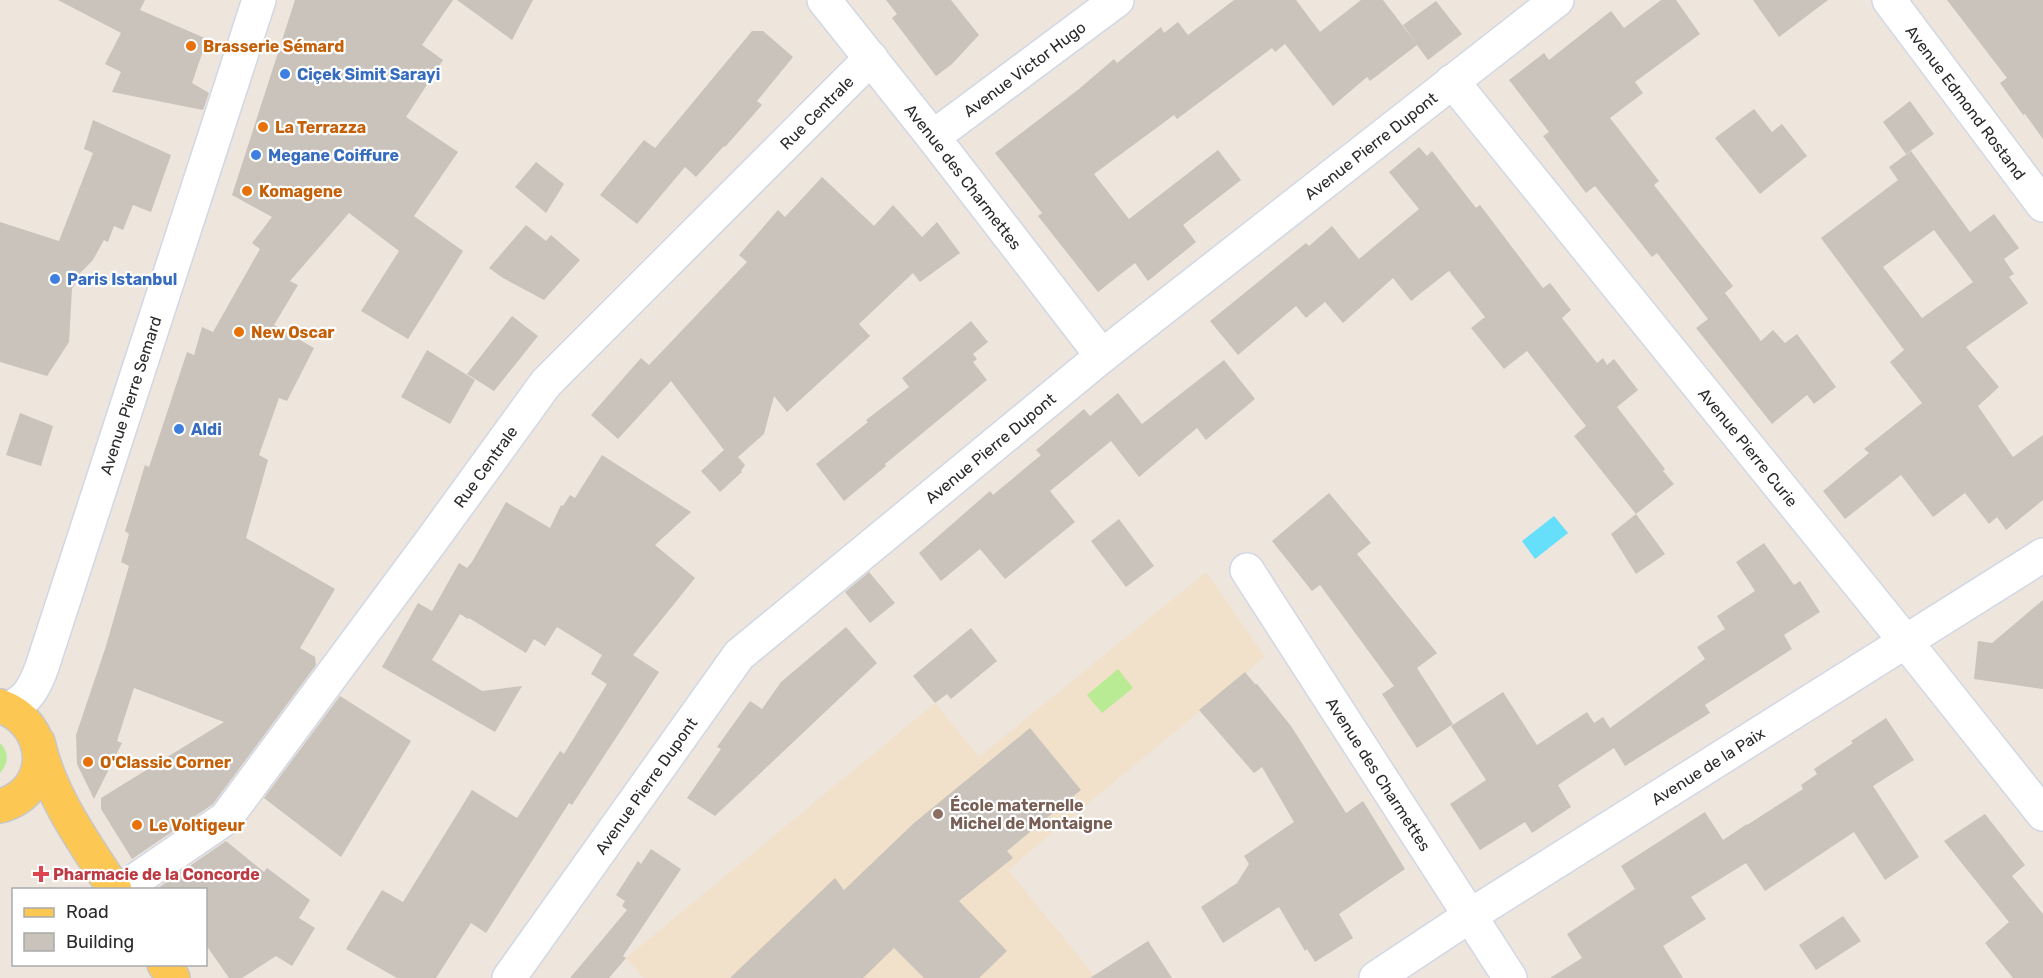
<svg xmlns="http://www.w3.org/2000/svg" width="2043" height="978" viewBox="0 0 2043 978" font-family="Rubik,sans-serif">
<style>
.education{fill:#f1e1ca}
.green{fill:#b9ea94}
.water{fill:#66dffa}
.building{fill:#c9c3bb;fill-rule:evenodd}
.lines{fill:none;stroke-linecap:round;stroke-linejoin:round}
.minor-casing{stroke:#d1d7e5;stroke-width:36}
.major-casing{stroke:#c8c8c8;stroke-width:36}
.minor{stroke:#fff;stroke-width:33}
.major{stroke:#fdc753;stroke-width:33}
.food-dot{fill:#e8710a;stroke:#fff;stroke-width:2}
.shop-dot{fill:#3f7fe0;stroke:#fff;stroke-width:2}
.education-dot{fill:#8d6e63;stroke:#fff;stroke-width:2}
.health-dot{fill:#e0444e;stroke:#fff;stroke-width:2}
.labels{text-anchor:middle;stroke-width:4.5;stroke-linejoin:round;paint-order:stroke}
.food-label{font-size:16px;font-weight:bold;fill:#c56008;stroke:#fff;text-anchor:start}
.street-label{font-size:16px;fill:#2b2b2b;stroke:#fff}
.shop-label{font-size:16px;font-weight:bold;fill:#366cbe;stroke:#fff;text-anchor:start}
.education-label{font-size:16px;font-weight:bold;fill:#785e54;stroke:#fff;text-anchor:start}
.health-label{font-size:16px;font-weight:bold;fill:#be3a42;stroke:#fff;text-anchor:start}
</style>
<rect width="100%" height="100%" fill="#eee5dc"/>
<!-- education -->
<path class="education" d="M1206,572L1265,657L1008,870L1094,975L1089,978H644L626,958L935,703L979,757Z"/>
<!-- green -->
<path class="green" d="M1118,669L1133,688L1102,713L1087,695Z
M0,743C9,752 9,763 0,773Z"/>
<!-- water -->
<path class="water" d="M1554,516L1568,533L1535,559L1522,541Z"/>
<!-- building -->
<path class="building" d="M58,0H145L140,10L207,39L192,83L209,93L203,110L112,92L121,72L105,64L121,33Z
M295,0H453L422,45L443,60L406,117L458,152L414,216L463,251L408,339L361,311L399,251L349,213L290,281L298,285L274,325L314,348L287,401L279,398L259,455L268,460L246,538L335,589L300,648L315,657L316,665L213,804L132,859L101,809V798L224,722L134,688L117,741L122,743L94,799L77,764L76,735L106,646L129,566L121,562L129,534L125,531L145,465L149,467L187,352L194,355L202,327L213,332L260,249L252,243L272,217L232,195Z
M457,0H533L512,40Z
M886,0H951L979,35L952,64L936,76L892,18L897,14Z
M1234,0H1296L1320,32L1361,0H1383L1416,43L1403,25L1436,1L1462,34L1428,60L1417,45L1370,81L1367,77L1333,106L1285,44L1275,52L1272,48L1177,119L1174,115L1094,174L1129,219L1218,150L1241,180L1183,225L1196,242L1148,281L1135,263L1098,292L1038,216L1042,213L995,153L1079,89L1114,59L1117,63L1161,27L1164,33L1178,22L1188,35Z
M1661,0H1676L1700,34L1635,82L1643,93L1610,118L1659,181L1654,185L1733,286L1725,293L1761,341L1773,330L1785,343L1797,334L1836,387L1814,404L1807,395L1772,424L1696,328L1708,319L1657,253L1652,257L1595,186L1586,193L1543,136L1549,132L1509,80L1544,53L1549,60L1611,11L1624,28Z
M1753,0H1828L1779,37Z
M1947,0H2043V139L2025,114L2023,115L2000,83L2007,78Z
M752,31H763L793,57L757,101L762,105L725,147L724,146L696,177L685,167L637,224L600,195L644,140L655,148Z
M1910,101L1934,134L1906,154L1883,122Z
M1754,109L1772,132L1782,124L1807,156L1760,194L1715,138Z
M93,120L171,155L151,212L133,205L123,230L114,226L108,242L104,240L93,260L76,277V282L72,289L69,342L47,376L0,362V222L59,241L93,153L84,149Z
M1419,147L1427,156L1432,151L1476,208L1480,205L1543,288L1550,283L1571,310L1562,318L1597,363L1603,358L1607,365L1614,359L1638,390L1617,407L1665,469L1663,471L1674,484L1636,514L1574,436L1586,426L1527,351L1504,369L1471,328L1485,317L1449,271L1411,301L1393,278L1343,323L1325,302L1306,318L1296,306L1238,355L1210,321L1306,243L1309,246L1332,226L1359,259L1419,209L1389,172Z
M1911,151L1970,232L1994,214L2019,248L2004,259L2014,274L2009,277L2028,303L1966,347L1999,387L1978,406L2013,457L2043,435V500L2006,530L1997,517L1989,524L1965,493L1933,517L1901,475L1845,519L1823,491L1869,453L1864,449L1922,403L1890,362L1904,350L1821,238L1898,180L1889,167ZM1934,230L1973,282L1922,318L1883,267Z
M536,162L564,184L546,213L515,187Z
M822,177L874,226L893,205L922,237L937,222L960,253L920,282L913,273L859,324L870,336L787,412L774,396L764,434L738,457L745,465L741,471L742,472L720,492L701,471L724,450L671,381L618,439L591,415L641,358L649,365L747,262L739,255L778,210L785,217Z
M526,225L546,241L551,235L580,260L544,300L503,278L489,268Z
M512,316L538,336L494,391L467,374Z
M971,321L988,342L973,354L977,359L973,362L987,380L885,464L886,466L844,501L816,464L868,422L866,420L909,387L902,378Z
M427,350L475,380L450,424L401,397Z
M1224,360L1255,399L1206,440L1197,428L1139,477L1111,441L1050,491L1075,522L1005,579L980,549L941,581L919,553L990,491L993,495L1041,455L1036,450L1084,409L1090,416L1118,393L1142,424Z
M20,413L53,426L41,466L6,455Z
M602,455L691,512L655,545L695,578L633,655L659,672L572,805L569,803L486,933L471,923L436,978H397L346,949L382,890L403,902L472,790L517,818L560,751L564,754L607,684L591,674L602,655L557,627L545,646L534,639L526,653L469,618L468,619L460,614L432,660L482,691L522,686L495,732L382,667L418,603L432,611L459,563L467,568L472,562L506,502L550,528L561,505L563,506L570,495L575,498Z
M1329,493L1371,543L1357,554L1437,653L1417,668L1453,724L1417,748L1382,694L1394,686L1320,585L1312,591L1272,541Z
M1636,514L1665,554L1636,574L1611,534Z
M1119,519L1154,566L1126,587L1091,541Z
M1764,543L1794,585L1800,581L1820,612L1784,635L1792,649L1705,705L1710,713L1625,766L1614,748L1558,785L1571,807L1532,833L1525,822L1480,850L1450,804L1486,780L1451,726L1503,692L1537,745L1587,712L1594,723L1603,717L1610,728L1705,659L1697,647L1725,629L1717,616L1755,591L1736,562Z
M869,572L895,603L870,623L845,592Z
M2043,600V689L1974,679L1978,641L1992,643Z
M846,627L877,663L715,816L687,798L721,749L717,747L750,701L762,709L781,682Z
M971,628L997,661L951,699L947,694L935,703L913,676Z
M1245,672L1255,684H1257L1291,726L1346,813L1363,801L1405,869L1339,914L1353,938L1315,962L1307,949L1305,951L1279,907L1223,943L1201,907L1237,883L1249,864L1244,856L1294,822L1262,767L1254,773L1199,710Z
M340,696L411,741L341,857L264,798Z
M1886,718L1914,760L1873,786L1919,857L1885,880L1854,832L1765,891L1746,863L1691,897L1706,919L1663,946L1683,978H1550L1582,958L1567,934L1635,889L1621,866L1705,812L1723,840L1747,824V825L1803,789L1801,785L1817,774L1814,769L1853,743L1851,741Z
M1030,728L1081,790L1007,851L1013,858L959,901L1007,951L979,978H924L894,948L863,978H730L835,878L844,890L914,823Z
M1985,814L2025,865L2012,876L2043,914V978H2013L1985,943L2009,922L1944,841Z
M226,841L264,872L267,868L310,900L299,918L315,928L292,966L276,956L242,978H229L206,945V890H155Z
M651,849L681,869L623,956L626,958L609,978H570L627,910L622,906L625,901L616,895L638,861L641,864Z
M1843,916L1861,941L1816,970L1799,945Z
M1148,941L1172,978H1090Z"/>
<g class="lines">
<defs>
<g id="minor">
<path id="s1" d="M824,0L933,137L1102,356"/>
<path id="s2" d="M1889,0L2043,205"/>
<path id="s3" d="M1452,81L1906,642L2043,814"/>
<path id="s4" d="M933,137L1117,0"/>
<path id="s5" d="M1247,570L1510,978"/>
<path id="s6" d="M7,708C27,703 35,686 42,667L259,0"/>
<path id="s7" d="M121,890L226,818L432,540L546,383L871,58"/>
<path id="s8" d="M509,978L739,655L1102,356L1557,0"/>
<path id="s9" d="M1376,978L1471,915L2043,555"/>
</g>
<path id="major" d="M0,706C51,724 54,791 0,806
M38,742C50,796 85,844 115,890
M164,964L173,978"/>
</defs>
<!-- minor casing -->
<use href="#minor" class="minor-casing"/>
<!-- major casing -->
<use href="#major" class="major-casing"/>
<!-- minor -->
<use href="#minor" class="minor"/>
<!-- major -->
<use href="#major" class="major"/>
</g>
<!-- markers -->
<g class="food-dot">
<circle cx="191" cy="46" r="6"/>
<circle cx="263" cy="127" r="6"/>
<circle cx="247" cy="191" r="6"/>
<circle cx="239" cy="332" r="6"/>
<circle cx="88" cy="762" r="6"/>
<circle cx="137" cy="825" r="6"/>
</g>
<g class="shop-dot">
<circle cx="285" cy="74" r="6"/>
<circle cx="256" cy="155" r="6"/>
<circle cx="55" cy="279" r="6"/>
<circle cx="179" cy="429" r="6"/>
</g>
<circle class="education-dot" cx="938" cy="814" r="6"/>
<path class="health-dot" d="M38 865h6v6h6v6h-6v6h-6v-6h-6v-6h6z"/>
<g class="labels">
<!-- food labels -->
<g class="food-label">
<text x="203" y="52">Brasserie Sémard</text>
<text x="275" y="133">La Terrazza</text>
<text x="259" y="197">Komagene</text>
<text x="251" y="338">New Oscar</text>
<text x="100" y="768">O'Classic Corner</text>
<text x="149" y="831">Le Voltigeur</text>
</g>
<!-- street labels -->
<g class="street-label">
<text dy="6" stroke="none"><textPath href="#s4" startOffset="114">Avenue Victor Hugo</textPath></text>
<text dy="6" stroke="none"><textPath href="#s2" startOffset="128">Avenue Edmond Rostand</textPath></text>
<text dy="6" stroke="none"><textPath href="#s7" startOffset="1050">Rue Centrale</textPath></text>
<text dy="6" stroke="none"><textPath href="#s8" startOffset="1208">Avenue Pierre Dupont</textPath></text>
<text dy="6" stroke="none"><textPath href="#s1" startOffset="225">Avenue des Charmettes</textPath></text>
<text dy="6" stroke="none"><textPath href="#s6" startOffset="342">Avenue Pierre Semard</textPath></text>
<text dy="6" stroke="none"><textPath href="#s3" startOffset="471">Avenue Pierre Curie</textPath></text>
<text dy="6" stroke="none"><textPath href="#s8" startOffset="722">Avenue Pierre Dupont</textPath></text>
<text dy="6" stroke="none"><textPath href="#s7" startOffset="564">Rue Centrale</textPath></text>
<text dy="6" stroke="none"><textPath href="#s9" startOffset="394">Avenue de la Paix</textPath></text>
<text dy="6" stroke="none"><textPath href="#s5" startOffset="243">Avenue des Charmettes</textPath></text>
<text dy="6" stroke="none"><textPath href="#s8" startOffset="236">Avenue Pierre Dupont</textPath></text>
</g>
<!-- shop labels -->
<g class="shop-label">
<text x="297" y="80">Ciçek Simit Sarayi</text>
<text x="268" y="161">Megane Coiffure</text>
<text x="67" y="285">Paris Istanbul</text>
<text x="191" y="435">Aldi</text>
</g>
<!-- education labels -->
<g class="education-label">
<text x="950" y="811">École maternelle<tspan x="950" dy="18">Michel de Montaigne</tspan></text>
</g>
<!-- health labels -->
<g class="health-label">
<text x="53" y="880">Pharmacie de la Concorde</text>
</g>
</g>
<!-- legend -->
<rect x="12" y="888" width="195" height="78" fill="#ffffff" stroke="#aaaaaa" stroke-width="1.5"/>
<rect x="24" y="908" width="30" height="9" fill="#fdc753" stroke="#aaaaaa" stroke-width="1.5"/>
<text x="66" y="918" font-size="18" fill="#2b2b2b">Road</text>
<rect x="24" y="933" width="30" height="18" fill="#c9c3bb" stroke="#aaaaaa" stroke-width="1.5"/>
<text x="66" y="948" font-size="18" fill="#2b2b2b">Building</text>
</svg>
